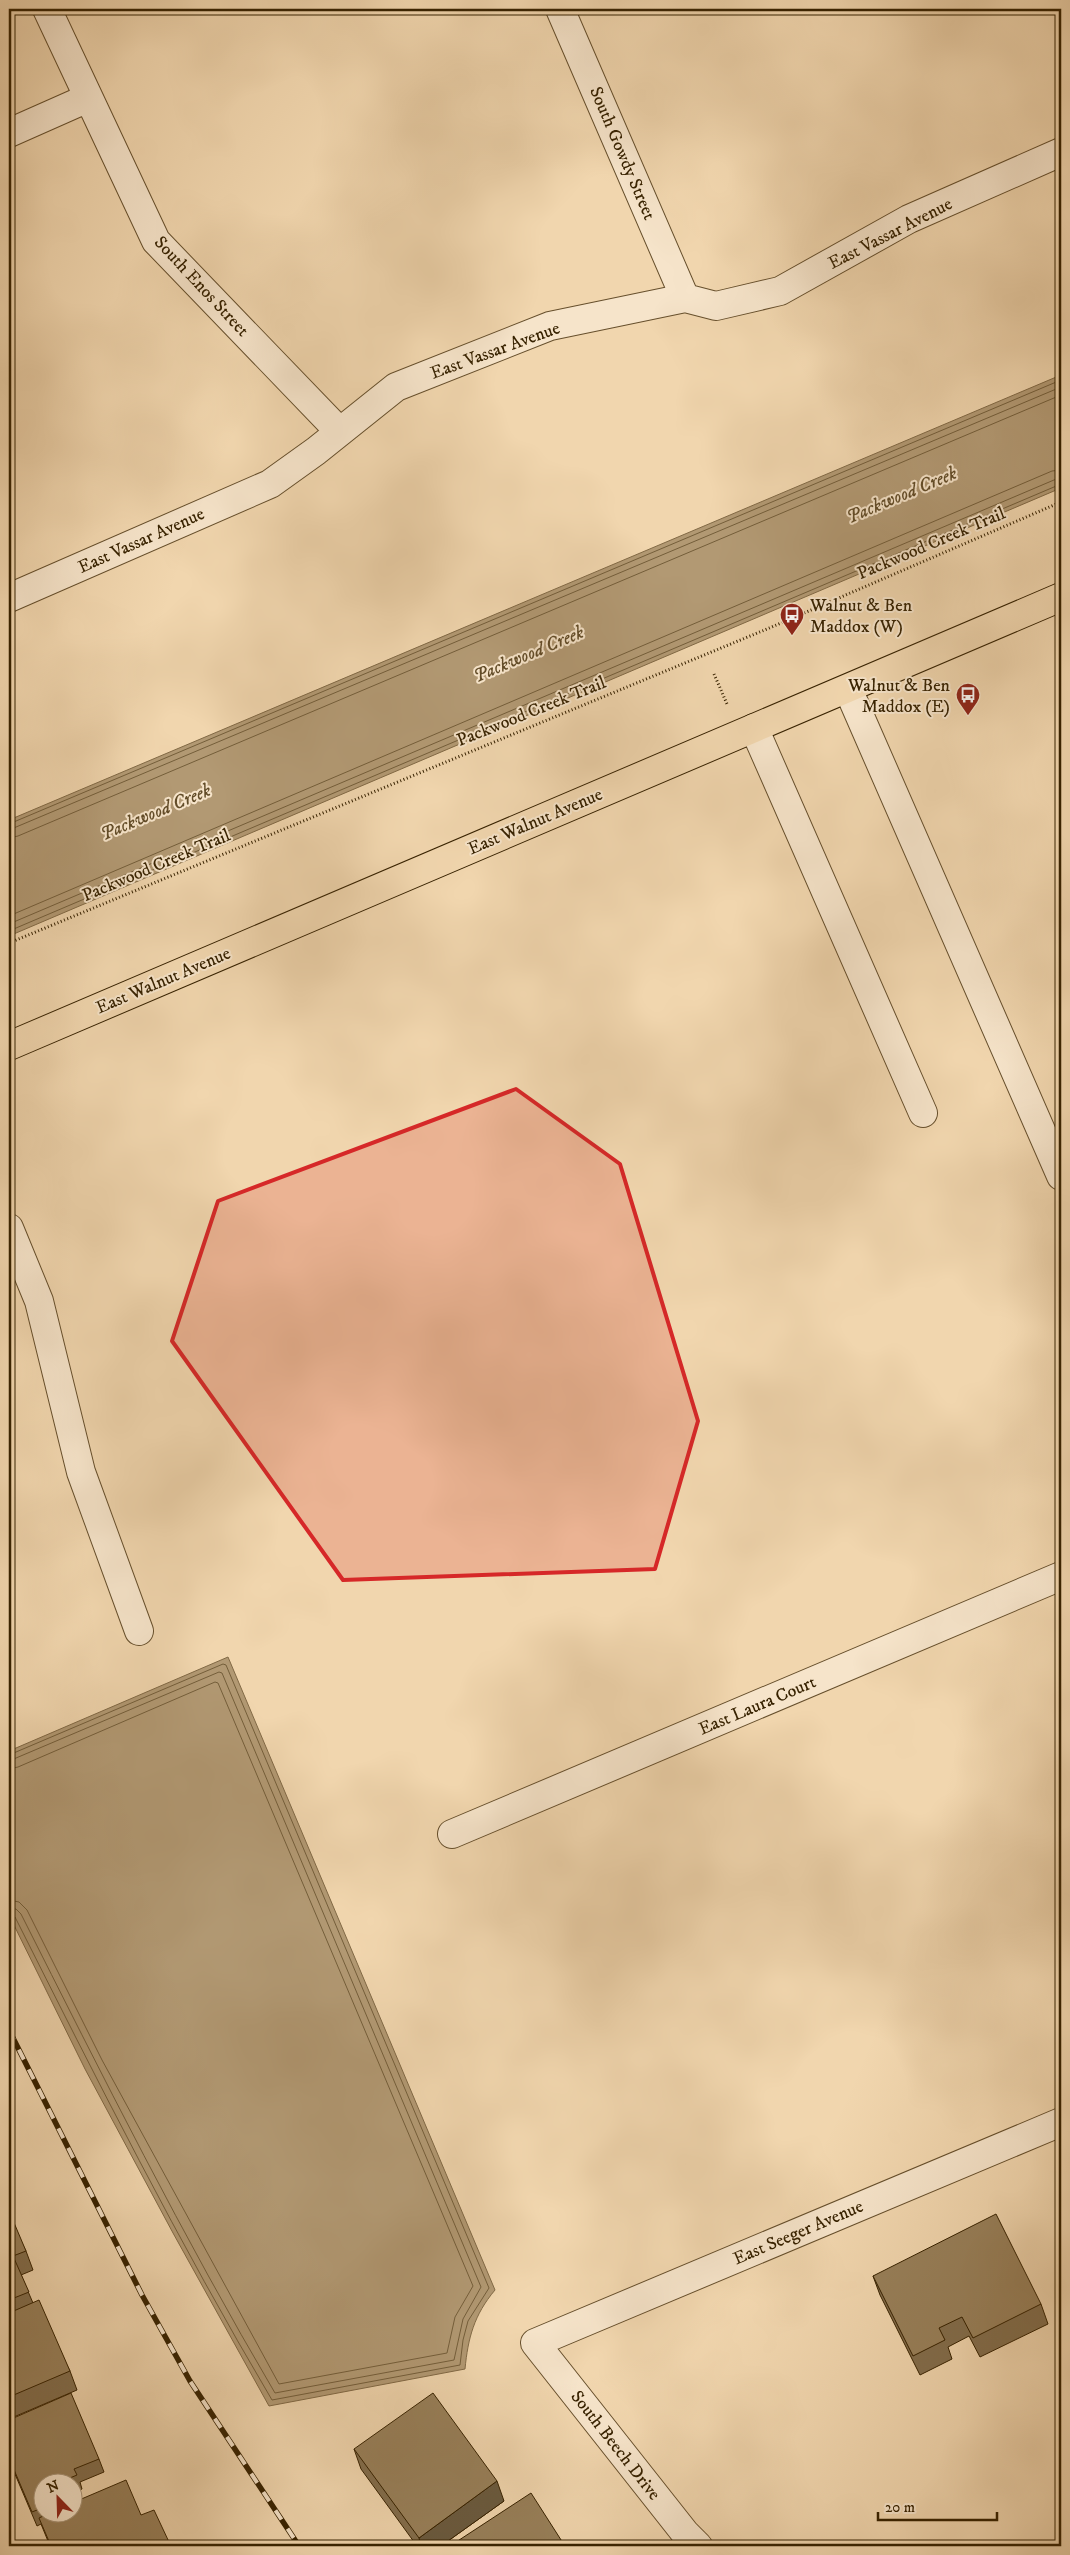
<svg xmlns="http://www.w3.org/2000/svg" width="1070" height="2555" viewBox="0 0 1070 2555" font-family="'IM FELL DW Pica',serif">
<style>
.water{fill:#b29973;stroke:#816945}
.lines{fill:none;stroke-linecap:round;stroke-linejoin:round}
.shore{stroke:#745e3a;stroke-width:1}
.minor-casing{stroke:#664f2c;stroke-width:30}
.major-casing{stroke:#372200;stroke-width:30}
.path{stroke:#372200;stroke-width:3;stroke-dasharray:1 2.5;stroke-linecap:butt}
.minor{stroke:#f6e4ca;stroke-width:28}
.major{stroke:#f1d6ae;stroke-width:28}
.rail-casing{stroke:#372200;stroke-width:5.5}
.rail{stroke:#f6e4ca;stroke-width:4;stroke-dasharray:11;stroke-linecap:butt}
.wall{fill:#836e4d;stroke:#372200}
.shaded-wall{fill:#6a5a3f;stroke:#372200}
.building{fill:#98805a;stroke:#372200}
.marked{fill:#d62828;fill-opacity:0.2;stroke:#d62828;stroke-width:4;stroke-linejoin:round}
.labels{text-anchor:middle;stroke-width:4;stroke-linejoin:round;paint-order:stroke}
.street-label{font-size:18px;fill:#372200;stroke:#f6e4ca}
.poi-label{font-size:18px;fill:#372200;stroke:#f6e4ca;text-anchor:start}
.water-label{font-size:19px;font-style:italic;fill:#624c28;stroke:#f6e4ca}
</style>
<rect width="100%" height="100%" fill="#f1d6ae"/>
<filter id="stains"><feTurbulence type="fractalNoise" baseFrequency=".004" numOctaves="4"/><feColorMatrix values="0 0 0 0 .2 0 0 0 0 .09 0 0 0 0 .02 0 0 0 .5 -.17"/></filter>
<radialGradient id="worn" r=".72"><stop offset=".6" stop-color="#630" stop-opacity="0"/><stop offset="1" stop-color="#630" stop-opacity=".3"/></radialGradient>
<!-- water -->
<path class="water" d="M1061,375V488L9,936V820Z
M228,1657L495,2290C474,2315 468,2338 465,2369L269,2406L173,2233L85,2069L9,1915V1751Z"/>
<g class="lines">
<!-- shore -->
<path class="shore" d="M9,824L1061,380
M9,830L1061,387
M9,838L18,836L1061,395
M9,916L1052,471L1061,470
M9,924L1061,477
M9,931L1061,484
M9,1755L223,1664L226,1665L489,2288L468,2321L463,2340L460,2365L272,2400C179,2243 97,2080 15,1917L9,1914
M9,1761L219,1672L222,1673L481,2287L463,2319L454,2360L275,2393C183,2237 102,2075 21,1914L16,1909L9,1908
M9,1769L18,1767L215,1682L218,1683L473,2286L455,2317L447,2353L279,2384L102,2060L27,1910L19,1902L9,1900"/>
<defs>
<path id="minor" d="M47,9L156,241L339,431
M560,9L685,298
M9,133L88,98
M9,598L270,484L316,451L396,387L550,326L685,298L716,306L780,291L909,219L1061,152
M848,689L1061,1176
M754,728L923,1113
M9,1228L39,1301L81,1472L139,1631
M452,1834L1061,1576
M698,2546L685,2533L535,2343L1061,2122"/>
<path id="major" d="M9,1046L1061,597"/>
</defs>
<!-- minor casing -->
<use href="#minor" class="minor-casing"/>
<!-- major casing -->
<use href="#major" class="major-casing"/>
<!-- path -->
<path class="path" d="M714,674L727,704
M9,943L767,629L1061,502"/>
<!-- minor -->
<use href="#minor" class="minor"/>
<!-- major -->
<use href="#major" class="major"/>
<defs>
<path id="rail" d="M9,2030L142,2295L190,2381L299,2546"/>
</defs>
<!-- rail casing -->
<use href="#rail" class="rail-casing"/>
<!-- rail -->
<use href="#rail" class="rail"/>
</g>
<!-- wall -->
<path class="wall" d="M9,1286L14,1300L9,1302Z
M9,2219L26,2251L33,2270L21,2275L33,2303L70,2371L77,2390L9,2419Z
M873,2276L1041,2304L1048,2324L980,2357L969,2336L948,2347L952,2359L920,2375L880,2295Z
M9,2420L99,2459L104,2472L80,2482L82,2489L72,2493V2482H42V2512H72V2499L74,2503L141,2515L169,2542L170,2546H50L41,2524L37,2526L9,2460Z
M354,2449L504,2501L441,2546H417L361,2469Z"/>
<!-- shaded-wall -->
<path class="shaded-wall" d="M497,2481L504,2501L441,2546H421L419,2538Z
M563,2543L565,2546H558Z"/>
<!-- building -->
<path class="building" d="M996,2214L1041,2304L973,2338L962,2317L939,2328L945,2340L913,2356L873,2276Z
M12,2218L26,2251L13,2256L29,2292L9,2300V2219Z
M39,2300L70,2371L9,2397V2313Z
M71,2393L99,2459L74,2469L77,2475L65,2480L66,2482H42V2508L32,2512L9,2458V2420Z
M433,2393L497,2481L419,2538L354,2449Z
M126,2480L141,2515L154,2510L169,2542L159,2546H51L39,2518L52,2512H72V2503Z
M531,2493L563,2543L558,2546H450Z"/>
<!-- marked area -->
<path class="marked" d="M516,1089L620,1164L698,1421L655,1569L343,1580L172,1341L218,1201Z"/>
<!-- icons -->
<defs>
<symbol id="bus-pin" viewBox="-11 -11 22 30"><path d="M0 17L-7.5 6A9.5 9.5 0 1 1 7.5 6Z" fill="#8f2418" stroke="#f6e4ca"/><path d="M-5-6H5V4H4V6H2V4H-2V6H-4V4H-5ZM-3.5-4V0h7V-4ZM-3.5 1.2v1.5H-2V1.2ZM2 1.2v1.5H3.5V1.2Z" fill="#fff"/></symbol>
</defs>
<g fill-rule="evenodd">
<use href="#bus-pin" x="778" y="601" width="28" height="38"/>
<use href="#bus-pin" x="954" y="681" width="28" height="38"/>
</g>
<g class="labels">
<!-- street labels -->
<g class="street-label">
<text transform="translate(623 153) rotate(67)" y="6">South Gowdy Street</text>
<text transform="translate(890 233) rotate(-27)" y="6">East Vassar Avenue</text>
<text transform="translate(202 286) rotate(47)" y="6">South Enos Street</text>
<text transform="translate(495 350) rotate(-20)" y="6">East Vassar Avenue</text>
<text transform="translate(141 540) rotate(-24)" y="6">East Vassar Avenue</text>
<text transform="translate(931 543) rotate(-23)" y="6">Packwood Creek Trail</text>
<text transform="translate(531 711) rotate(-22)" y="6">Packwood Creek Trail</text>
<text transform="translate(535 821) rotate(-23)" y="6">East Walnut Avenue</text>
<text transform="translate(156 865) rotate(-23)" y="6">Packwood Creek Trail</text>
<text transform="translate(163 980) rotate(-23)" y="6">East Walnut Avenue</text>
<text transform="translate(757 1705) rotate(-23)" y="6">East Laura Court</text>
<text transform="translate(798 2232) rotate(-23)" y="6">East Seeger Avenue</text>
<text transform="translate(616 2445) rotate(52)" y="6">South Beech Drive</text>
</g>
<!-- poi labels -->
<g class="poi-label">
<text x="810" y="611">Walnut &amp; Ben<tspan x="810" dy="21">Maddox (W)</tspan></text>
<text x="950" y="691" text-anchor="end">Walnut &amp; Ben<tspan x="950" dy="21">Maddox (E)</tspan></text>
</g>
<!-- water labels -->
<g class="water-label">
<text transform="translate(901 494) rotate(-23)" y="7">Packwood Creek</text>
<text transform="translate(528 653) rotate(-23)" y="7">Packwood Creek</text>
<text transform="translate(155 811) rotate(-23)" y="7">Packwood Creek</text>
</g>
</g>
<!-- margin -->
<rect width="1070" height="2555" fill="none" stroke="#f1d6ae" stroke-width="30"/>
<rect x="10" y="10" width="1050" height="2535" fill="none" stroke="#372200" stroke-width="2.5"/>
<rect x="15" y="15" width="1040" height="2525" fill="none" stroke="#372200"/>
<!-- north arrow -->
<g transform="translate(58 2498) rotate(337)"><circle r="24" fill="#f6e4ca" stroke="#aa9679"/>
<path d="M0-4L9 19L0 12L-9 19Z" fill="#8f2418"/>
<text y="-8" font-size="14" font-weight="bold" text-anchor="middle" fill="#372200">N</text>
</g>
<!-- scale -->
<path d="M878 2512v8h119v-8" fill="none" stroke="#372200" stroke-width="2.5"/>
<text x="885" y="2512" font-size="15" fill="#372200" stroke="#f6e4ca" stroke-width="4" paint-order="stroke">20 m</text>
<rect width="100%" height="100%" filter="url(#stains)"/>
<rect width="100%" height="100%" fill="url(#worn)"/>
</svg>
